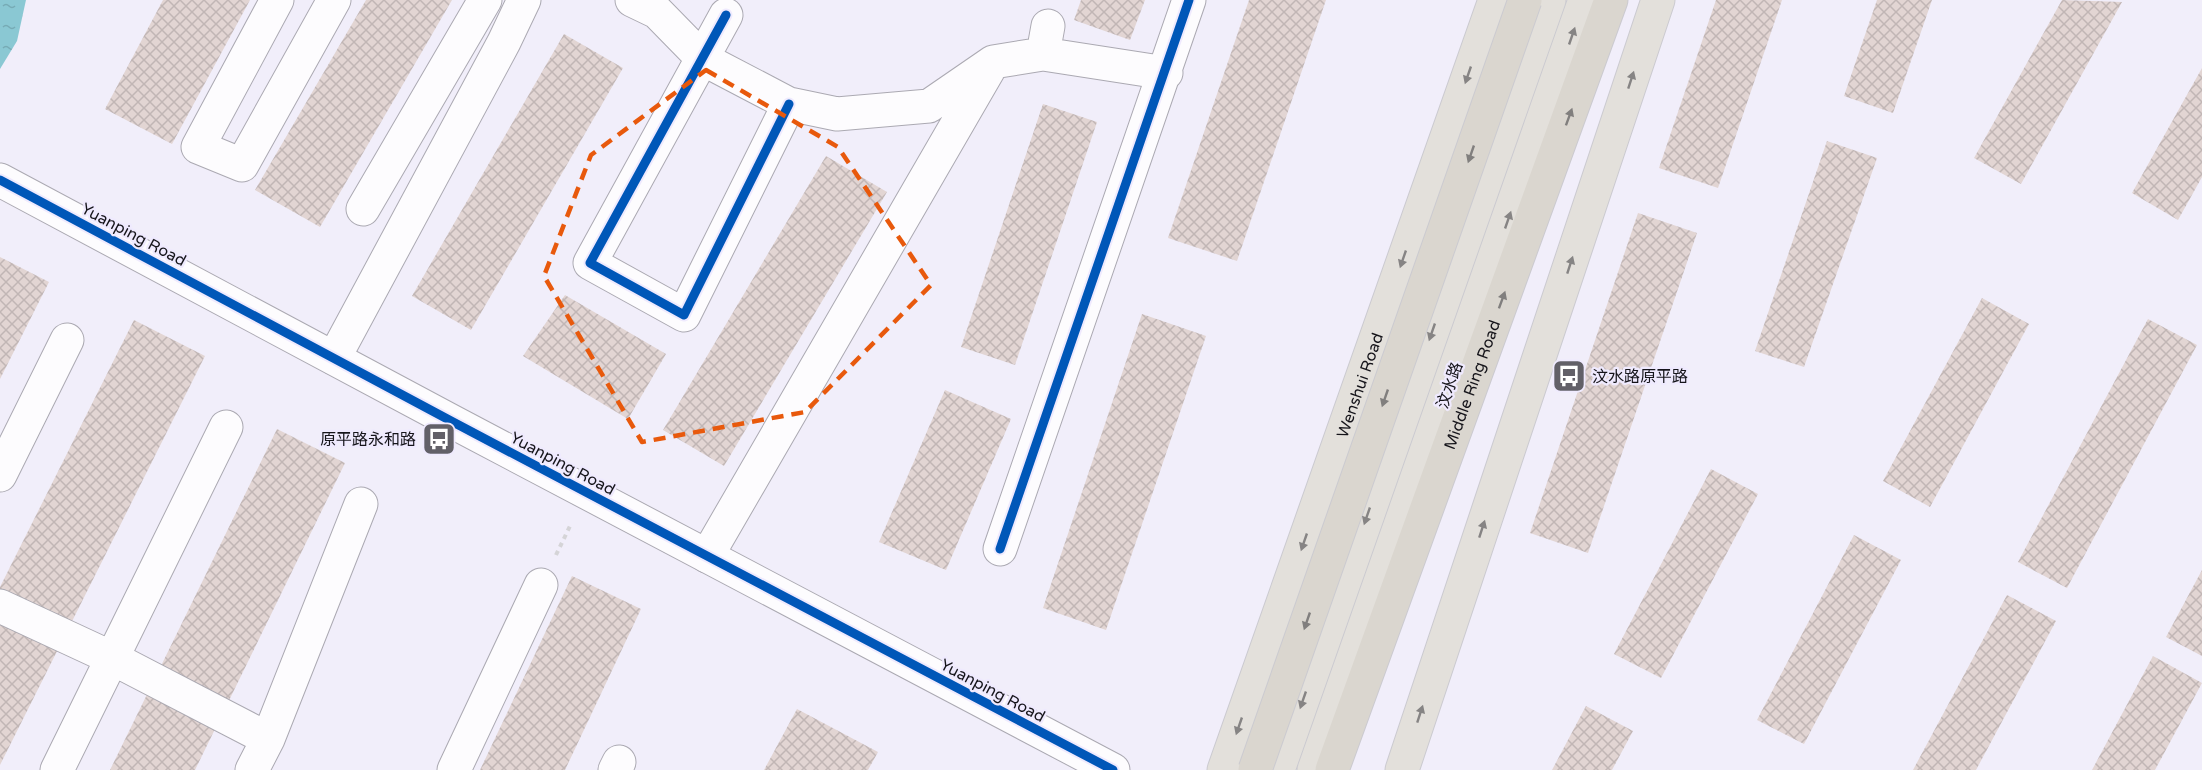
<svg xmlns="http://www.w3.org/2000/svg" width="2202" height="770" viewBox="0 0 2202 770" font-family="'Varela Round','Noto Sans SC',sans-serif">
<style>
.water{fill:url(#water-ripples)}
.building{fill:url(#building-cross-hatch)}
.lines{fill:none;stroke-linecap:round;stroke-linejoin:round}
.minor-casing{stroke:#aba9b2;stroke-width:35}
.tertiary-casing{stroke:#aba9b2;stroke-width:35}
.primary-casing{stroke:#cbcad0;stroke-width:35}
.trunk-casing{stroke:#cbcad0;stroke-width:35}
.path{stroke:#d5d4d7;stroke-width:4;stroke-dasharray:4.5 4.5;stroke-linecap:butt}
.minor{stroke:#fdfcfe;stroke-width:33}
.tertiary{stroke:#fdfcfe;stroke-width:33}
.primary{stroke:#e3e0db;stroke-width:33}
.trunk{stroke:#dad6cf;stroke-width:33}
.trunk-bridge-casing{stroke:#cbcad0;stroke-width:35;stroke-linecap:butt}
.trunk-bridge{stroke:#dad6cf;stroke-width:33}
.cycleway-casing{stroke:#efeafe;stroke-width:13}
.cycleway{stroke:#0057b8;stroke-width:9}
.oneway{fill:#868484}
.oneway2{fill:#817f7e}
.marked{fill:none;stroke:#e8590c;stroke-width:4.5;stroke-dasharray:12 8;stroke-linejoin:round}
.labels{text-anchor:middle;stroke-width:4.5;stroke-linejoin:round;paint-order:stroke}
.street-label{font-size:16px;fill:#15141a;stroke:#efeafe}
.poi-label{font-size:16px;fill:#15141a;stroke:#efeafe;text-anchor:start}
</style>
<defs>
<pattern id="water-ripples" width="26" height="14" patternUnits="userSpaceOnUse" patternTransform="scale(1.5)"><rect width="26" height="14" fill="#8ac8d3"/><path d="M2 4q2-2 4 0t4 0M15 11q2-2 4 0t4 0" fill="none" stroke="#76abb5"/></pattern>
<pattern id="building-cross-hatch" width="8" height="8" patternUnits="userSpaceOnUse" patternTransform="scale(1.5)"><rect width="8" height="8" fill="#e2d5d3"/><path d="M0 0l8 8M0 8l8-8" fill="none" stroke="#c1b6b5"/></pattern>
</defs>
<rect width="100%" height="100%" fill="#f1eefa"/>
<!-- water -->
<path class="water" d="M0,0H26L17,41L0,69Z"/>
<!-- building -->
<path class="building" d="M163,0H250L172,144L105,109Z
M366,0H452L320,227L255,190Z
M1081,0H1145L1130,40L1074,20Z
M1249,0H1326L1237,261L1168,238Z
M1716,0H1782L1718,188L1659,168Z
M1877,0H1932L1893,113L1844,96Z
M2062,0L2122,2L2021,184L1974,158Z
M564,34L623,68L471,330L412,296Z
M2202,68V177L2178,220L2132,193Z
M1043,104L1097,122L1015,365L961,347Z
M1827,141L1877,158L1804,367L1755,351Z
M826,156L887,192L724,466L663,430Z
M1638,213L1697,233L1588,553L1530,533Z
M0,257L49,282L0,379Z
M565,295L666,354L628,419L523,356Z
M1982,298L2029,324L1930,507L1883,481Z
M1142,314L1206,336L1106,630L1043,608Z
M2148,319L2197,345L2067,588L2018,562Z
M134,320L205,356L0,765V587Z
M945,390L1011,419L946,570L879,542Z
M277,429L345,463L195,770H110Z
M1711,469L1758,494L1661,678L1614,654Z
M1854,535L1901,560L1804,744L1757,720Z
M2202,570V656L2166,637Z
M572,576L641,609L565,770H480Z
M2007,595L2056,621L1976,770H1913Z
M2153,656L2202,683L2155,770H2092Z
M1586,706L1633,731L1612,770H1552Z
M797,709L878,752L868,770H764Z"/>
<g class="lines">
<defs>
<path id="minor" d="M277,0L198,147L242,165L334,0
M632,0L657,12L703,59L789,104L837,114L929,106L993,62L1043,54L1166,73
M726,15L590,263L684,315L789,104
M1043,54L1048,26
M363,209L485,0
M334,358L504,42L524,0
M0,475L67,340
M1000,549L1189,0
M707,556L989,69
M0,606L112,658L268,739
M57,770L226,427
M252,770L268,739L361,504
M454,770L541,585
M615,770L619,762"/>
<path id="tertiary" d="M0,180L453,422L1113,770"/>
<g id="primary">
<path id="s1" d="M1224,770L1495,0"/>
<path d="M1278,770L1549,0"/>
<path d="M1314,770L1585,0"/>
<path d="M1402,770L1658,0"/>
</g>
<g id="trunk">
<path id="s2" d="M1332,770L1611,0"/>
</g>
</defs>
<!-- minor casing -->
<use href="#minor" class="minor-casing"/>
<!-- tertiary casing -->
<use href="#tertiary" class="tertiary-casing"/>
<!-- primary casing -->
<use href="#primary" class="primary-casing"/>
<!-- trunk casing -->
<use href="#trunk" class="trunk-casing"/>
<!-- path -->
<path class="path" d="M556,555L571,524"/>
<!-- minor -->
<use href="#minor" class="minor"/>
<!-- tertiary -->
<use href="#tertiary" class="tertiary"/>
<!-- primary -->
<use href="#primary" class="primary"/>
<!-- trunk -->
<use href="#trunk" class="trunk"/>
<defs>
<path id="trunk-bridge" d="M1255,770L1525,0"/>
</defs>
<!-- trunk-bridge casing -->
<use href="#trunk-bridge" class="trunk-bridge-casing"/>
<!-- trunk-bridge -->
<use href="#trunk-bridge" class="trunk-bridge"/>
<defs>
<path id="cycleway" d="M726,15L590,263L684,315L789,104
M0,180L453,422L1113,770
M1000,549L1189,0"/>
</defs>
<!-- cycleway casing -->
<use href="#cycleway" class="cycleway-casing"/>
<!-- cycleway -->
<use href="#cycleway" class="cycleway"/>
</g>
<!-- one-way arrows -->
<defs><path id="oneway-solid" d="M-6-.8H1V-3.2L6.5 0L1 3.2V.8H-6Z" transform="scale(1.5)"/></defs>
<g class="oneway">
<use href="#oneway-solid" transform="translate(1572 36) rotate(-71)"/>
<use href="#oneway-solid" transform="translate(1468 75) rotate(109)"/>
<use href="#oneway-solid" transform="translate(1631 80) rotate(-72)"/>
<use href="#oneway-solid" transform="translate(1508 220) rotate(-71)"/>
<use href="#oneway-solid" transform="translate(1403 259) rotate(109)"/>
<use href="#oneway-solid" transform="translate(1570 265) rotate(-72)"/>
<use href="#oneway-solid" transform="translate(1432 332) rotate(109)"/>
<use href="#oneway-solid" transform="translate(1367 516) rotate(109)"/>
<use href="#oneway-solid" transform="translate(1482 529) rotate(-72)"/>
<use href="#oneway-solid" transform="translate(1304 542) rotate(109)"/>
<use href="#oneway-solid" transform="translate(1303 700) rotate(109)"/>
<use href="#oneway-solid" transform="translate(1420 714) rotate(-72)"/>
<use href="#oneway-solid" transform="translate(1239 726) rotate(109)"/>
</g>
<g class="oneway2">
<use href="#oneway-solid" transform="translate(1569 117) rotate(-70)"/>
<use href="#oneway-solid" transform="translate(1471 154) rotate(109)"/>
<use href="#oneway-solid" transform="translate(1502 300) rotate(-70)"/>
<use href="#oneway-solid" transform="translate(1385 398) rotate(109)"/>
<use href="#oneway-solid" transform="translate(1307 621) rotate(109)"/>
</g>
<!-- marked area -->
<path class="marked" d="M706,70L838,147L931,285L805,412L642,442L544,276L591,155Z"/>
<!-- icons -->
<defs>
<symbol id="bus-square" viewBox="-11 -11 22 22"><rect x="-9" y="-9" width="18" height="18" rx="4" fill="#626068" stroke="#efeafe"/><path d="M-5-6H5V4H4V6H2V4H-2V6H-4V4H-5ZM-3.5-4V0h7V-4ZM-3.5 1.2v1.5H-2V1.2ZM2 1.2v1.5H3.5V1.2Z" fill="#fff"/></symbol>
</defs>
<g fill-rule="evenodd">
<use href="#bus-square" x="1550" y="357" width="38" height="38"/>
<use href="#bus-square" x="420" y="420" width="38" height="38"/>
</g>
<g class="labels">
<!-- street labels -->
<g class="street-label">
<text transform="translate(134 234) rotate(28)" y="6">Yuanping Road</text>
<text dy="6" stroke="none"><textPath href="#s1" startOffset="408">Wenshui Road</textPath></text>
<text transform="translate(1449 385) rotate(-71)" y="6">汶水路</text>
<text dy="6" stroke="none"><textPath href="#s2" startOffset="410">Middle Ring Road</textPath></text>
<text transform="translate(563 463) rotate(28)" y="6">Yuanping Road</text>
<text transform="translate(993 690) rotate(28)" y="6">Yuanping Road</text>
</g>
<!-- poi labels -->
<g class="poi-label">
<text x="1592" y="382">汶水路原平路</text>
<text x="416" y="445" text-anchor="end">原平路永和路</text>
</g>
</g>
</svg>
